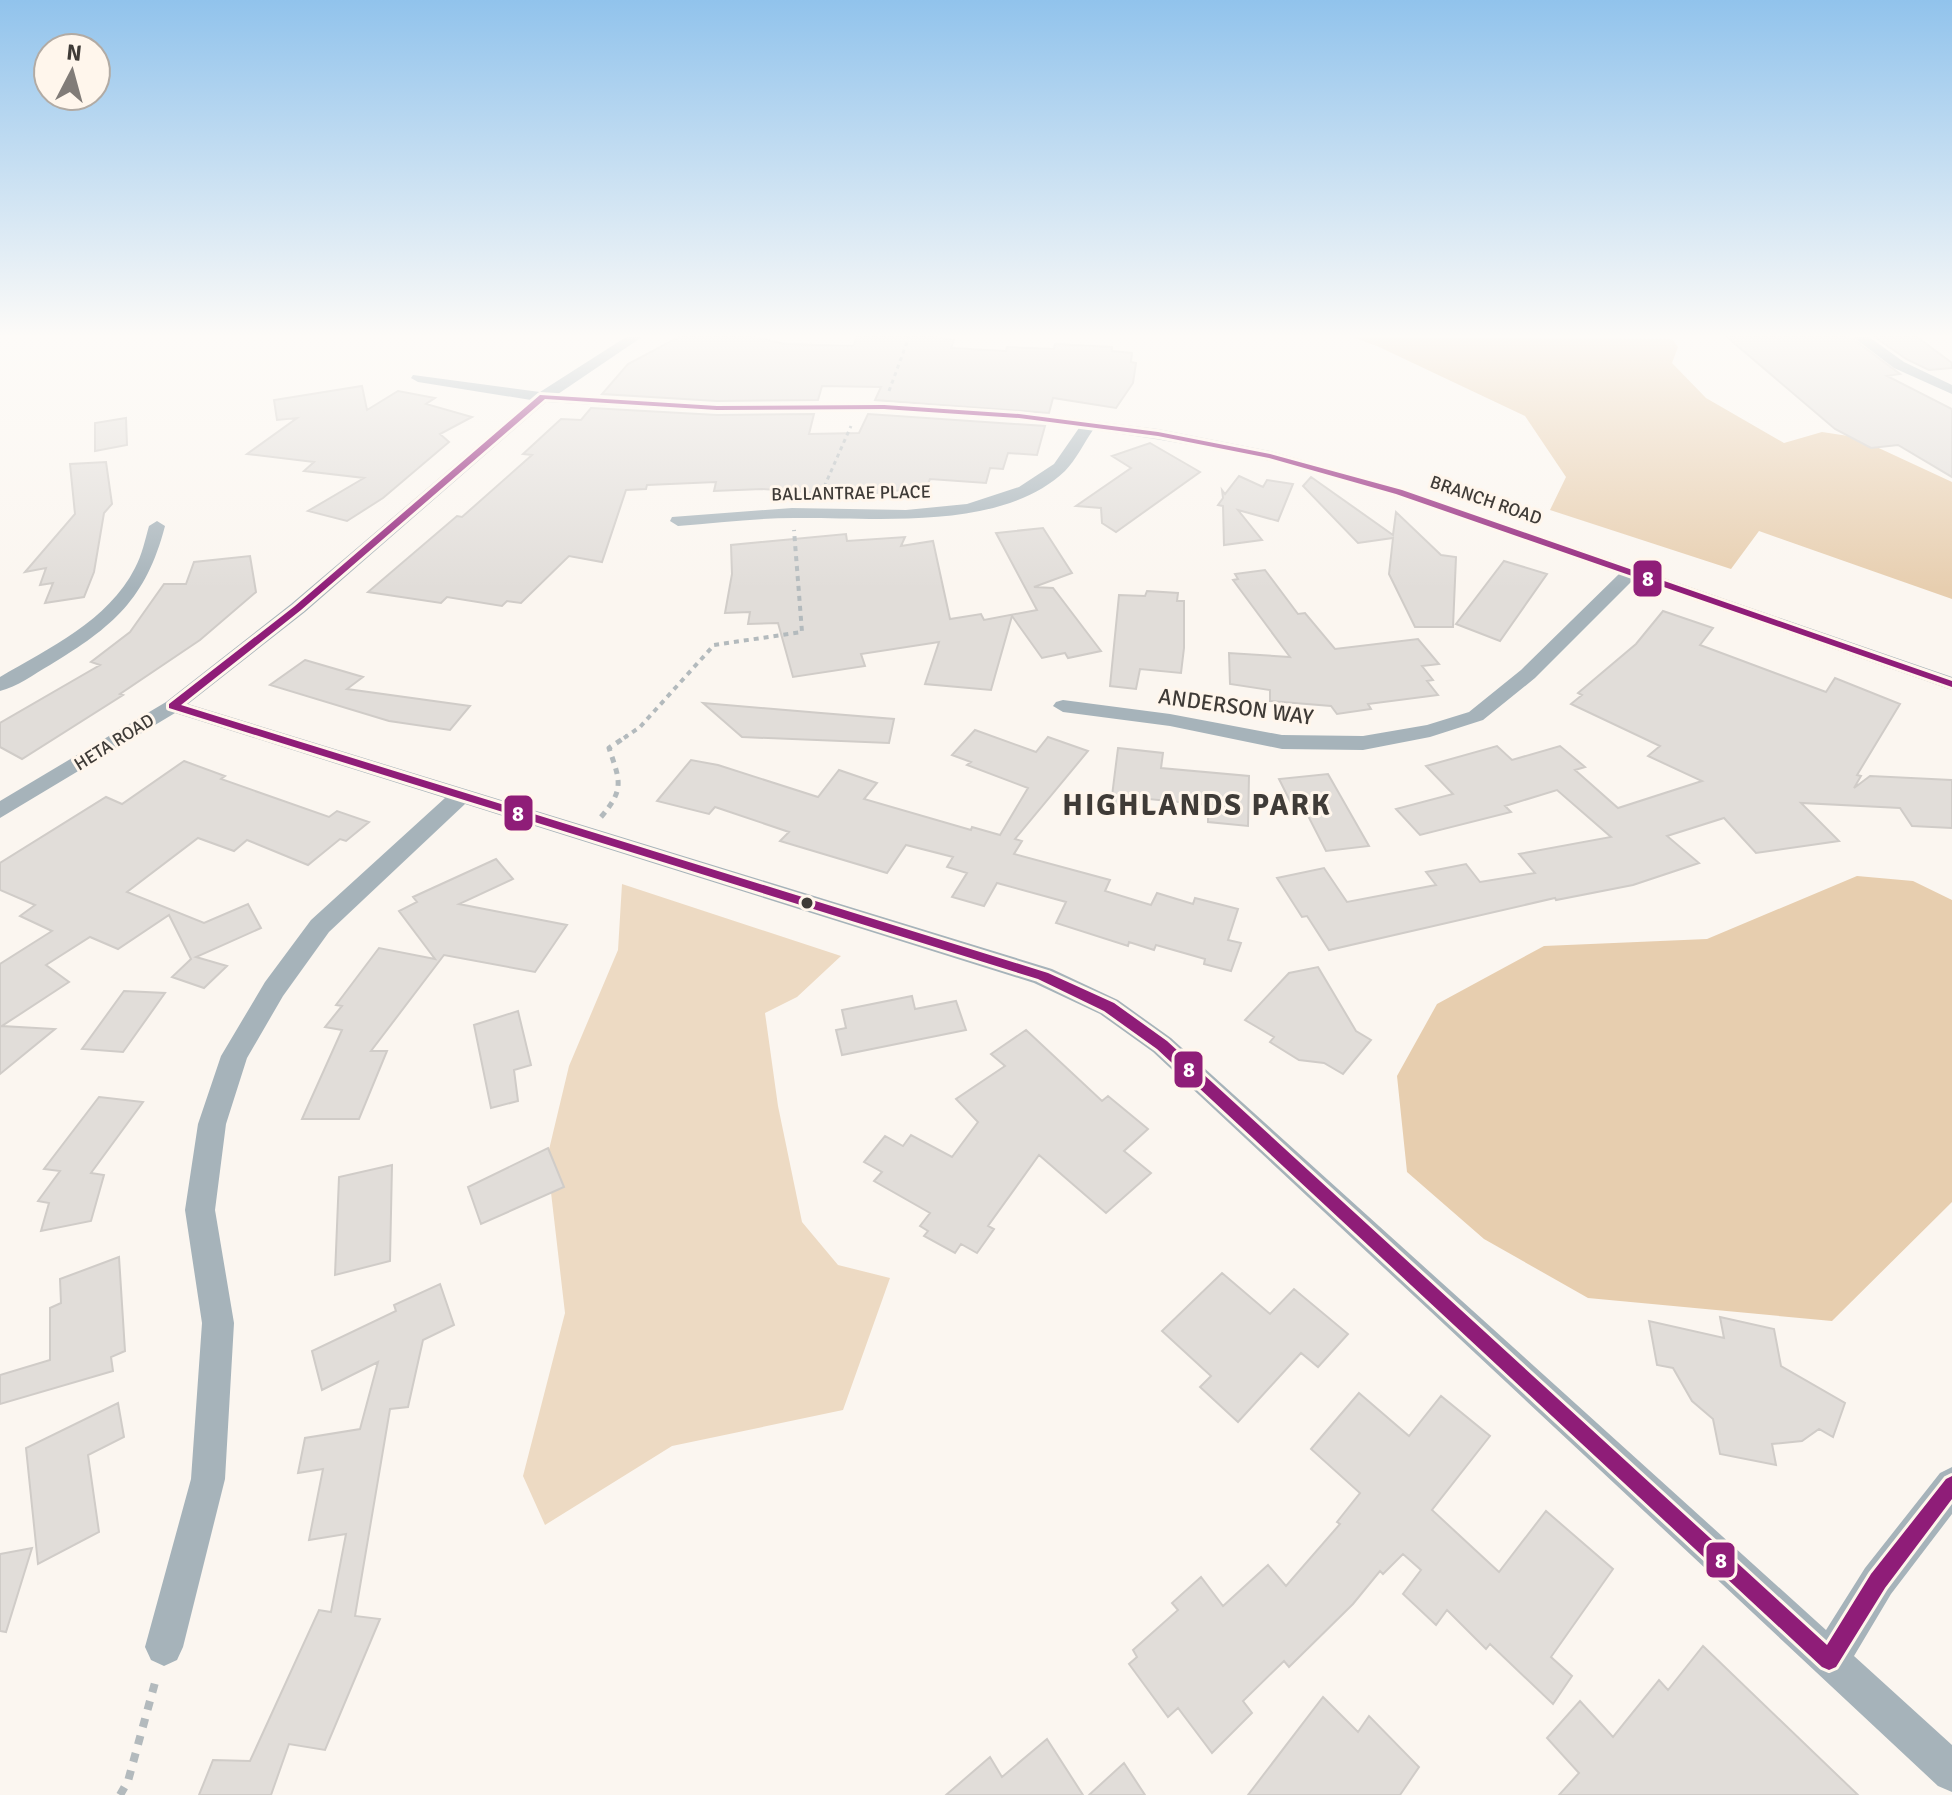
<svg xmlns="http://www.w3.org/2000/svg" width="1952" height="1795" viewBox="0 0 1952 1795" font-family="Signika,sans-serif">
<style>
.green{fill:#eddac3}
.forest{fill:#e7ceaf}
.building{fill:#e1ddd9;stroke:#d0ccc8;stroke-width:2}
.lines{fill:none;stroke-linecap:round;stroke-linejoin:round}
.path-far3{stroke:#b3babd;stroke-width:3;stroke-dasharray:4 4;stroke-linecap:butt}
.path-far2{stroke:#b3babd;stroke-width:4;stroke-dasharray:5 5;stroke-linecap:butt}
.path-far1{stroke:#b3babd;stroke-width:5;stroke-dasharray:6 6;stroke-linecap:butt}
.path{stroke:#b3babd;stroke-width:8;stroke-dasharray:9 9;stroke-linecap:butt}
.street{fill:#a6b3ba;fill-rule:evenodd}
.bus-1-casing{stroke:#fff6ec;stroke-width:6}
.bus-1{fill:#8f1d78;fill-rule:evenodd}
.bus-dot{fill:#3f3b37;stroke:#fff6ec;stroke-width:3}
.labels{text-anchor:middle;stroke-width:6;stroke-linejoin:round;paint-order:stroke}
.far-street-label{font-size:18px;fill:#3f3b37;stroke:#fff6ec}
.street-label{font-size:22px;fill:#3f3b37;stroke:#fff6ec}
.district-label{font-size:30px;font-weight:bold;letter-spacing:2px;fill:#3f3b37;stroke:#fff6ec}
.line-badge{stroke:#fff6ec;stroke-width:3}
.badge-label{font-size:22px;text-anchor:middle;font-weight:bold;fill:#fff}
</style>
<rect width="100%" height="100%" fill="#fbf6f0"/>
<!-- green -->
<path class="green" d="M622,884L841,956L797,997L765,1013L778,1106L802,1222L838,1265L890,1278L843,1410L672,1446L545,1525L523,1476L565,1313L547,1158L569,1066L618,950Z"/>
<!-- forest -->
<path class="forest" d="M1352,337L1672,339L1678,347L1672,363L1706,398L1784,443L1822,432L1855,437L1952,482V599L1759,531L1731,569L1550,510L1566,477L1525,416L1377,346Z
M1857,876L1913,881L1952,900V1202L1832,1321L1588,1298L1484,1239L1407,1172L1397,1076L1437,1004L1544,946L1707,939Z"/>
<!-- building -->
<path class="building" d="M679,337H755L785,344L853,346L857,337H937L954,340L951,348L1006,351L1007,347L1054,349L1055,344L1112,347V351L1132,353L1131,362L1136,363L1133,383L1116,408L1053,398L1049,413L875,400L881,387L822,386L818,400L717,401L602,394L628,364Z
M1727,337H1850L1900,374L1887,376L1952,409V477L1898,445L1871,448L1835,429Z
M1875,337H1917L1952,363V368L1929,370L1906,359Z
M362,386L367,410L398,391L435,398L426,404L472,417L440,434L449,442L383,498L347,521L308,511L364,478L304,471L314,462L247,454L297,418L277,420L274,400Z
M591,408L717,415L814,414L809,434L859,433L868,414L1045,426L1037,455L1008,453L1003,469L990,468L986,483L930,479L924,493L879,489L878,493L835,491L836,494L762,489L714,491L716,482L647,485L646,489L626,490L602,562L569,556L521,603L507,601L502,606L447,597L441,603L368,592L457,516L462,517L532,455L523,454L561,419L581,420Z
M126,418L127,445L95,451V423Z
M1150,443L1200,472L1116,532L1102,523L1101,508L1076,506L1131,468L1112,456Z
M106,462L112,504L104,513L94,572L84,597L45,603L53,583L40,585L46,568L25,572L75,514L70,464Z
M1239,476L1263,487L1267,480L1293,484L1278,521L1238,510L1262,540L1224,545L1223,506L1218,505L1223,498L1222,490L1225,494Z
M1311,477L1393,535L1396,512L1441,555L1456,557L1453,627H1415L1389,574L1393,538L1358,543L1303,486Z
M1043,528L1072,573L1034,587L1053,588L1101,651L1068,658L1065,653L1042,658L1012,616L991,690L925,684L939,642L861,654L865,666L793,677L778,623L748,624L750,612L725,613L732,574L731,545L846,534L847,541L905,537L901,546L933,541L950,619L981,614L984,620L1037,610L996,533Z
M250,556L256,592L200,640L120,694L123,695L22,759L0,747V723L100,665L91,662L130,632L164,584H186L194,562Z
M1504,561L1547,574L1500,641L1456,624Z
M1265,570L1298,614L1305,613L1335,649L1418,639L1439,664L1422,666L1433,680L1427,681L1438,695L1368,704L1371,709L1337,714L1331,706L1270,701V690L1230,684L1229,653L1290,657L1233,580L1238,579L1235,574Z
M1147,591L1178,593L1177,601H1184V648L1181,673L1140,669L1136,689L1110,686L1119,595L1145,596Z
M1663,611L1713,628L1700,645L1826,692L1835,678L1900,704L1857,775L1861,776L1854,788L1870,776L1952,780V828L1912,826L1900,808L1801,803L1839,841L1756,853L1724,818L1667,836L1699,863L1633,885L1556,900L1555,898L1329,950L1307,916L1302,917L1277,878L1324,868L1347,902L1436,885L1426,872L1466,864L1480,882L1535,873L1519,854L1611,837L1557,790L1505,806L1511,812L1420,835L1396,809L1453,794L1426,766L1497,746L1512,760L1560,746L1585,767L1575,770L1618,808L1702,781L1648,756L1660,746L1571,704L1582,695L1578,693L1636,644Z
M305,660L363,677L347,689L470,706L450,730L389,721L270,685Z
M703,703L821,713L894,719L889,743L742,737Z
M975,730L1036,752L1048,737L1088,751L1015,839L1022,841L1014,854L1110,880L1105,891L1151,905L1157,893L1193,904L1195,898L1238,909L1228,940L1241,943L1231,971L1204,964L1205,959L1156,945L1154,950L1129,942L1128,946L1056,923L1066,902L997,883L984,906L952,897L967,873L947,867L953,857L906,845L887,873L780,841L789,832L715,807L709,814L657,801L691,760L718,765L818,797L839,770L877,783L864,799L971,830L972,827L1000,835L1028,788L967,765L971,762L952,755Z
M1118,748L1163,753L1161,768L1249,776L1248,826L1208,822V805L1149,799L1147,808L1111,804Z
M184,761L225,776L221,779L329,817L337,811L369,822L346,841L340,839L308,865L247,840L234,851L198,838L127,892L204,923L248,904L261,928L196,957L227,966L204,988L172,977L191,959L169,915L118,949L90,937L46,965L69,982L2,1026L55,1029L0,1074V964L52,931L20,916L35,905L0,890V863L106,797L122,804Z
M1328,774L1369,846L1326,851L1302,804L1292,805L1279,779Z
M496,859L513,879L459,904L567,925L535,972L444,955L371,1051H387L359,1119H302L342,1030L325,1027L342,1006L336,1005L379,948L435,959L399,911L417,902L413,897Z
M1318,967L1356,1031L1371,1040L1343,1074L1324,1063L1299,1060L1270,1042L1274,1037L1245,1020L1289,973Z
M124,991L165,993L123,1052L82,1049Z
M912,996L915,1009L956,1001L966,1030L842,1055L836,1030L846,1028L842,1010Z
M518,1011L531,1065L514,1070L518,1101L491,1108L474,1025Z
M1026,1030L1102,1101L1108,1096L1148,1129L1124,1151L1151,1173L1106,1213L1039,1155L988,1226L994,1229L977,1253L961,1244L955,1253L924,1236L928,1231L920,1226L930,1213L874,1181L882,1172L864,1162L885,1136L903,1146L911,1135L952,1157L978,1122L956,1099L1005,1066L991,1054Z
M99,1097L143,1102L91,1173L104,1175L91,1221L41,1231L49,1203L38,1201L60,1171L44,1169Z
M548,1148L564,1187L481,1224L468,1187Z
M392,1165L390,1261L335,1275L339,1177Z
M119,1257L125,1351L111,1357L113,1371L0,1404V1375L50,1360V1308L61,1303L60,1279Z
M1222,1273L1270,1314L1294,1289L1348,1334L1318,1367L1301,1353L1238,1422L1200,1387L1211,1376L1162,1331Z
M440,1284L454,1325L423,1340L408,1407L390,1409L355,1616L380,1619L325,1750L289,1744L271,1795H199L213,1760L250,1761L319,1610L331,1612L346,1534L309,1540L323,1469L298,1473L305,1438L360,1429L378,1362L322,1390L312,1351L396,1311L394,1305Z
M1720,1317L1774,1329L1781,1366L1845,1403L1833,1437L1819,1429L1802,1441L1772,1444L1776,1465L1720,1454L1713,1419L1692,1401L1673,1368L1657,1365L1649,1321L1724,1338Z
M1359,1393L1409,1436L1441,1396L1490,1436L1432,1510L1499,1572L1546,1511L1613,1569L1551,1657L1572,1676L1553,1704L1490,1644L1486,1649L1447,1610L1436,1625L1403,1594L1421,1570L1403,1554L1383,1574L1380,1571L1353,1604L1289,1667L1284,1661L1243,1701L1252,1713L1212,1753L1178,1708L1168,1717L1129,1664L1137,1657L1133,1650L1178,1610L1172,1603L1201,1577L1223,1606L1268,1565L1286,1586L1340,1524L1337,1522L1360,1493L1311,1449Z
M118,1403L124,1437L88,1455L99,1532L38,1564L26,1448Z
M32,1548L6,1632L0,1631V1554Z
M1703,1646L1858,1795H1559L1579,1773L1547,1738L1580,1701L1613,1737L1659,1680L1668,1690Z
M1323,1697L1358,1732L1369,1716L1419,1767L1400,1795H1248Z
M1047,1739L1083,1795H946L990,1757L1002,1777Z
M1124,1763L1145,1795H1089Z"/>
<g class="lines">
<!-- path-far3 -->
<path class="path-far3" d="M889,391L909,337
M821,494L851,426"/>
<!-- path-far2 -->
<path class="path-far2" d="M624,738L640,727L714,645L802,632L794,530"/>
<!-- path-far1 -->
<path class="path-far1" d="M601,817C625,789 620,781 609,748L627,736"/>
<!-- path -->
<path class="path" d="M120,1795L128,1781L156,1679"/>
<!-- street -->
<path class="street" d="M626,337H642L558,394L717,404L884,403L1019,412L1158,429L1270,451L1405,489L1952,677V690L1634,579L1535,678L1483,720L1430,737L1363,750L1282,749L1170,726L1063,712L1053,706L1056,702L1063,700L1170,714L1282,735L1363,736L1427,725L1469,712L1521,670L1619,574C1503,534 1387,488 1266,460C1209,447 1151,438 1093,430C1084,443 1076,460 1065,471C1001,532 875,517 794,518C756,518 717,523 678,526L670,521L672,517L792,508L906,510L967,504L1019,487L1054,464L1079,428L1019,420L884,411L717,412L546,402L305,612L188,704L1052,969L1118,1000L1171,1038L1826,1630L1865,1568L1940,1473L1952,1467V1514L1891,1594L1854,1656L1952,1745V1792L1938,1786L1153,1052L1100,1014L1034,983L465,804L329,932L283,996L247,1058L226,1124L215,1210L234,1323L225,1479L183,1647L177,1660L164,1666L151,1660L145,1647L191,1479L202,1323L185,1210L198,1124L221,1056L265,982L311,920L445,798L175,713L0,818V801L166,702L291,604L531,400L418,382L411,378L413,375L540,392Z
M1853,337H1869L1904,362L1952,385V394L1894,368Z
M157,521L165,526C146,599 113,627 50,665C34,674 17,687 0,691V677C49,648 108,621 135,568C142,555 145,540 149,526Z"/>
<defs>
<path id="bus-1" d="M540,395L717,406L884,405L1019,414L1158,432L1270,454L1402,490L1952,681V687L1396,494L1269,458L1158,436L1019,418L884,409L717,410L545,399L301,610L181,705L1048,973L1114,1003L1167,1041L1827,1645L1871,1574L1946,1479L1952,1476V1499L1885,1588L1836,1667L1829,1670L1822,1667L1157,1049L1104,1011L1038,979L169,708V704L295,606Z"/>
</defs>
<!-- bus-1 casing -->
<use href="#bus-1" class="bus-1-casing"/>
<!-- bus-1 -->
<use href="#bus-1" class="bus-1"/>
</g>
<!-- sky -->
<linearGradient id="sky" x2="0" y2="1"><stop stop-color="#91c3ec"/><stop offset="0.57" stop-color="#fdfbf8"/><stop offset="1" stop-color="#fdfbf8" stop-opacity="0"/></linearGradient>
<rect width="1952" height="589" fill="url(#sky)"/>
<!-- markers -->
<circle class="bus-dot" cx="807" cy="903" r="7"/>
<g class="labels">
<!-- far-street labels -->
<g class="far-street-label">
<text transform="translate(851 493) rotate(-1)" y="6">BALLANTRAE PLACE</text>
<text transform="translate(1486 500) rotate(19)" y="6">BRANCH ROAD</text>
<text transform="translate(114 742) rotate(-32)" y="6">HETA ROAD</text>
</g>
<!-- street labels -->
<g class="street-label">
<text transform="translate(1236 706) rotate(8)" y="8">ANDERSON WAY</text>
</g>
<!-- district labels -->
<g class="district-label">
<text x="1197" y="815">HIGHLANDS PARK</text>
</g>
</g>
<g class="line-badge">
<rect x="1632" y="559" width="31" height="39" rx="8" fill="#8f1d78"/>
<rect x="503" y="794" width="31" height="38" rx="8" fill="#8f1d78"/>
<rect x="1173" y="1050" width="31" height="39" rx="8" fill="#8f1d78"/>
<rect x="1705" y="1541" width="31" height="38" rx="8" fill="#8f1d78"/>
</g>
<g class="badge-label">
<text x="1648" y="586">8</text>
<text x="518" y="821">8</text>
<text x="1189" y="1077">8</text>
<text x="1721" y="1568">8</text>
</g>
<!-- north arrow -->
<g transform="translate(72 72) rotate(6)"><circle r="38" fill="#fff6ec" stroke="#b2aba4" stroke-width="2"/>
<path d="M0-6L14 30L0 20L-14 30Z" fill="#817c78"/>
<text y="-12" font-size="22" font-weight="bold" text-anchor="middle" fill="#3f3b37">N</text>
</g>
</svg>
